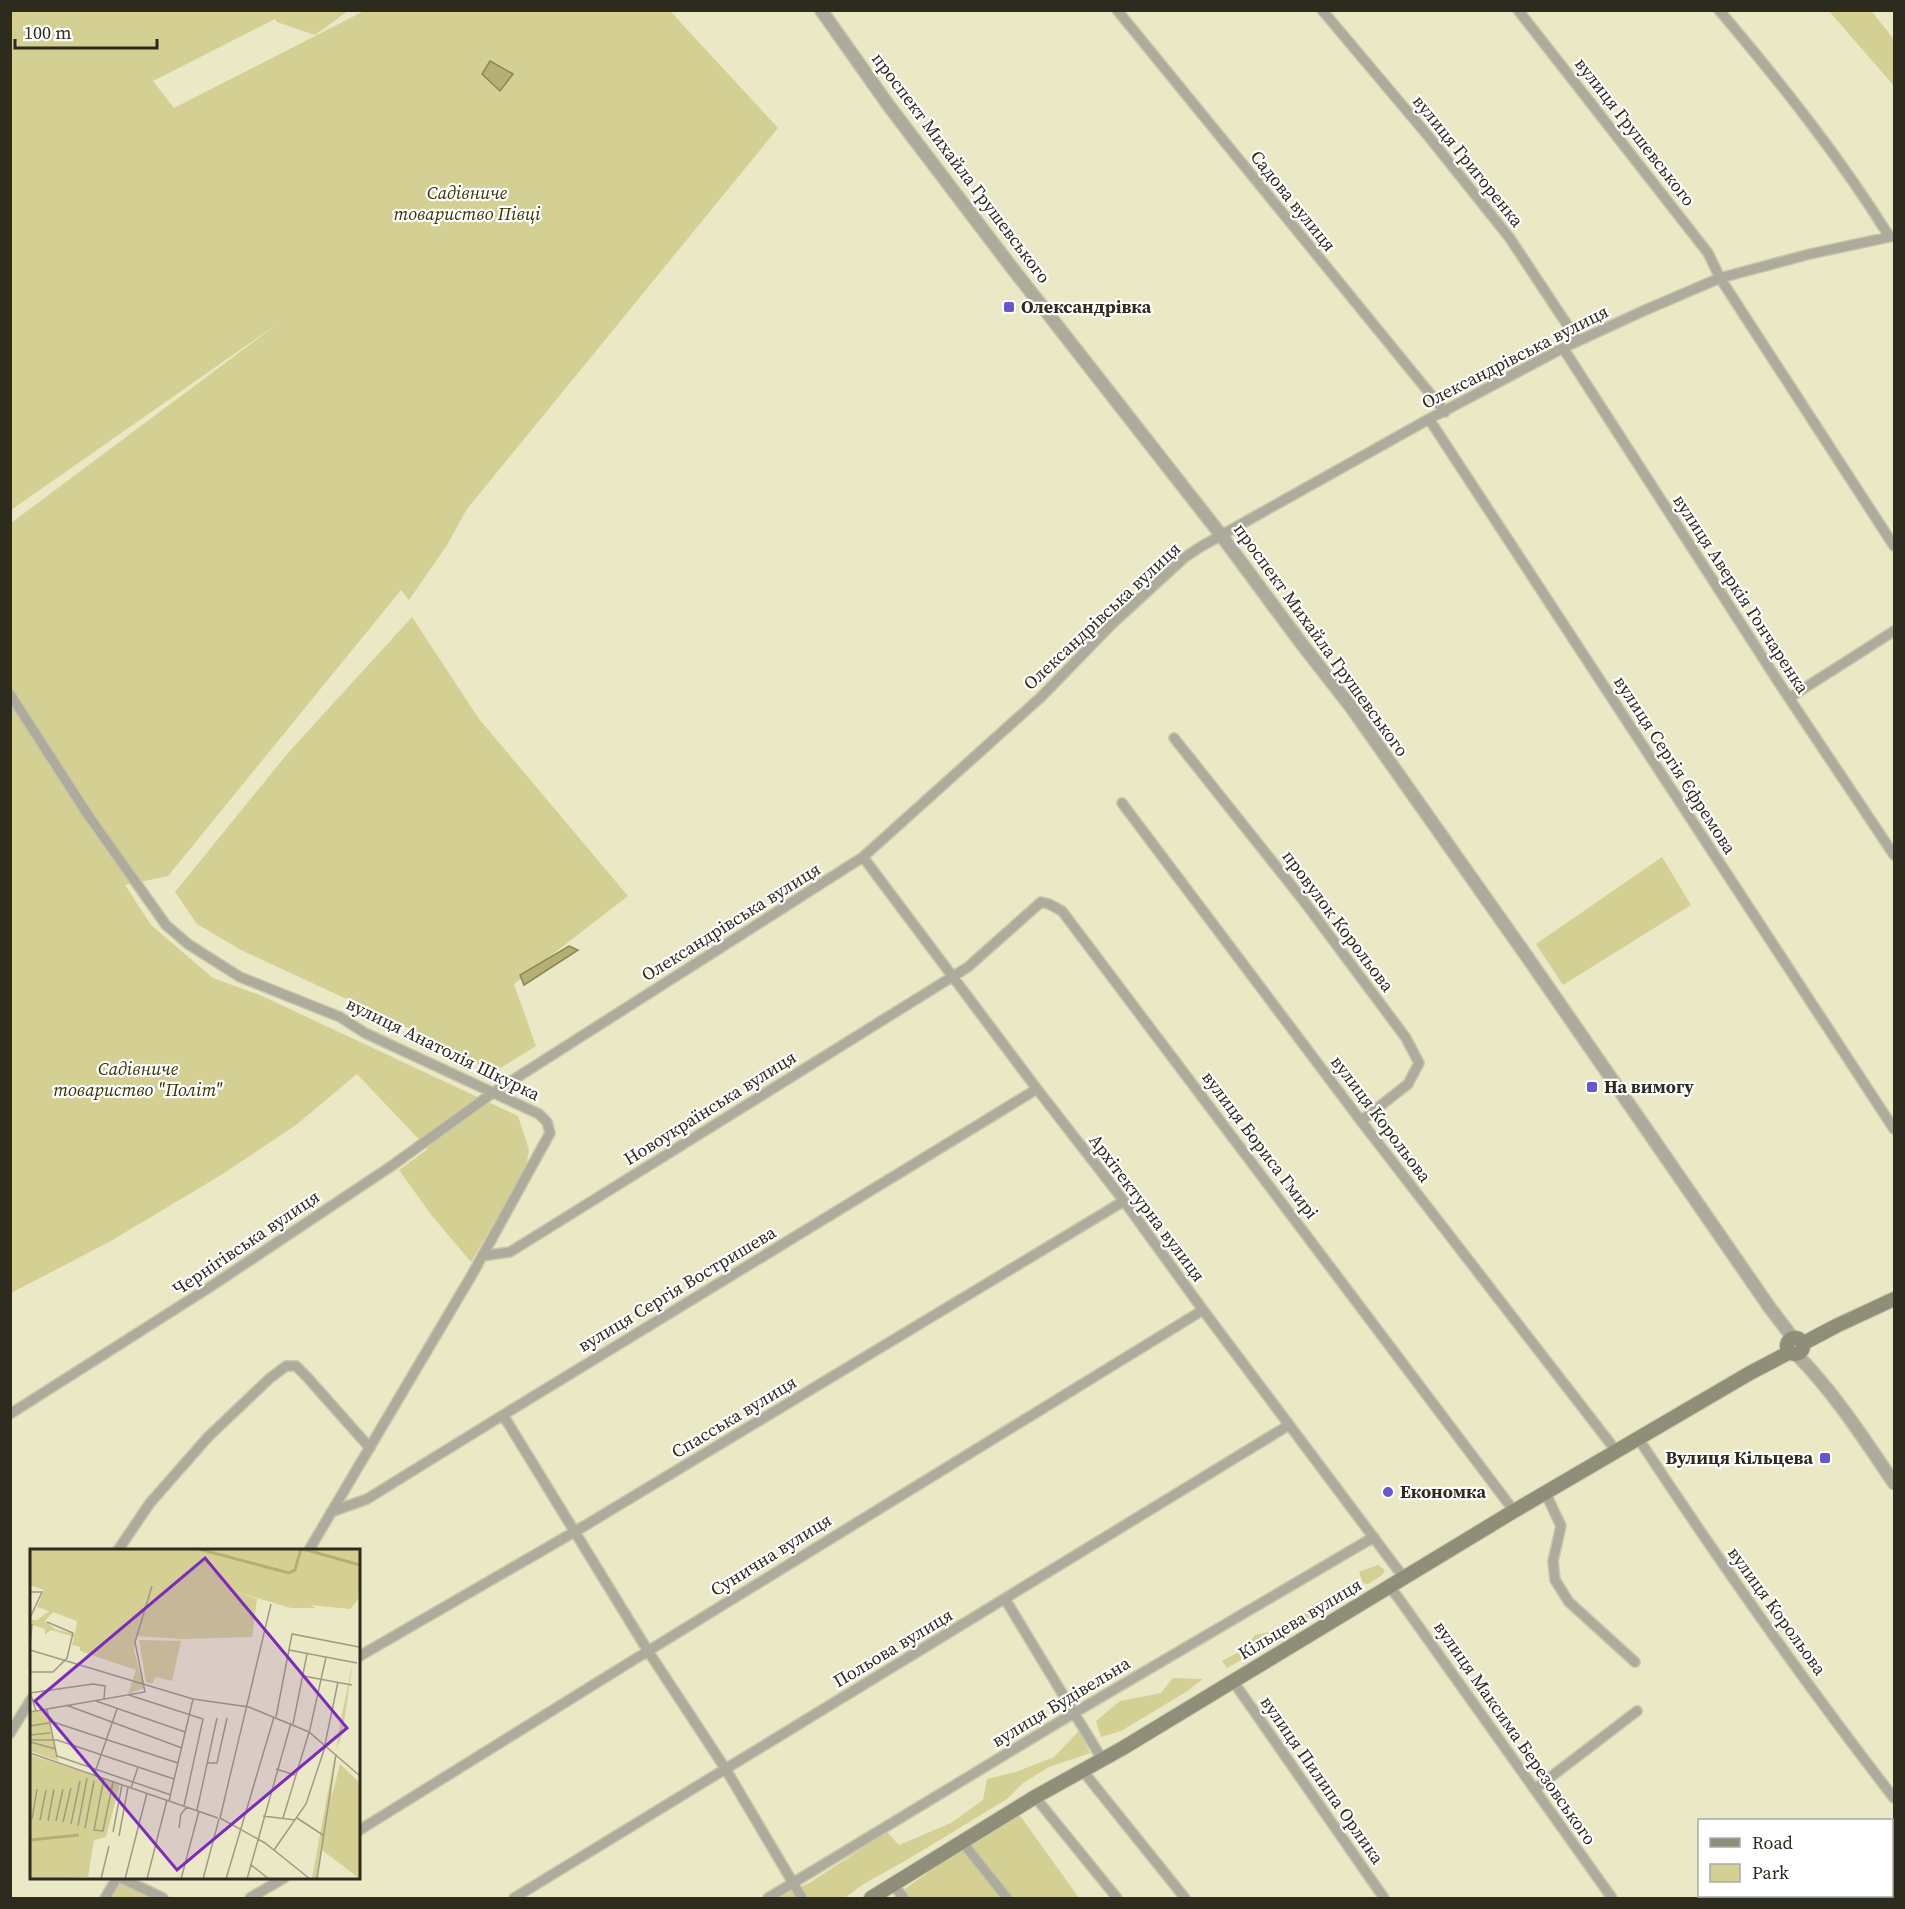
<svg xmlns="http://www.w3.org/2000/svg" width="1905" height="1909" viewBox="0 0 1905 1909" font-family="'Source Serif 4',serif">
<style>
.green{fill:#d4cf92}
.water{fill:#b5b071;stroke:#8c8858;stroke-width:1.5}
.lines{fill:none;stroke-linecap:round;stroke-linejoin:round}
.minor-casing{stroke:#c9c6a8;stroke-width:12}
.tertiary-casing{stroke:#c9c6a8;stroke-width:15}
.secondary-casing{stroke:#c9c6a8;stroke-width:16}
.minor{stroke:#acab9c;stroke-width:9}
.tertiary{stroke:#acab9c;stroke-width:12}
.secondary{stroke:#8f8e78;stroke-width:14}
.poi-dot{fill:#6657d0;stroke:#fff;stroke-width:2}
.labels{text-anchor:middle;stroke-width:4.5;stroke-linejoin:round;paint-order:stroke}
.street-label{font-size:18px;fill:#2d2b1e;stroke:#fff}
.park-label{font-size:18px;font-style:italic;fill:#363100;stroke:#fff}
.poi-label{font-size:18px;font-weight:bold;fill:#2d2b1e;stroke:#fff;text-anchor:start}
.inset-river{fill:none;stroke:#b5b071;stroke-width:3}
.inset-road{fill:none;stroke:#9f9c83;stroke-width:1.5}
.view{fill:#7b2cbf;fill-opacity:0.15;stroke:#7b2cbf;stroke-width:3}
.inset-edge{fill:none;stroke:#2d2b1e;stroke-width:3}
</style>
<rect width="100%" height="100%" fill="#ebe8c6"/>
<!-- green -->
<path class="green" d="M11,11H348L315,35L277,22L275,19L153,81L174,108L364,11H670L778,128L467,509L447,545L409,600L401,590L168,876L125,885L151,925L213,978L262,996L518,1116L529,1150L526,1168L471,1262L432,1216L399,1170L428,1149L357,1074L296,1125L221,1175L109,1242L11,1293V523L280,322L11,510Z
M1829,11H1871L1894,39V86Z
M412,617L479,719L628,896L514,984L536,1046L494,1072L394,1021L241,950L197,924L175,892L288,753Z
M1662,857L1691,905L1563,985L1536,944Z
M1378,1565L1385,1570L1382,1575L1368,1584L1363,1583L1359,1572Z
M1323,1599V1610L1278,1639L1227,1668L1222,1661L1244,1649L1255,1635L1282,1629C1287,1615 1297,1619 1307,1612C1314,1607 1315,1603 1323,1599Z
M1173,1678L1203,1679L1186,1692L1121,1731L1101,1737L1096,1721L1120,1701L1161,1693Z
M1079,1731L1090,1753L1049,1767L1023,1783L1007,1799L910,1858L862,1885L845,1898H779L811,1882L887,1832L899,1845L951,1823L983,1800L987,1779L1016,1772L1054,1757Z
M1016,1810L1079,1898H892Z
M117,1878L162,1898H105Z"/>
<!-- water -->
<path class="water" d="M490,61L513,74L500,91L482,74Z
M569,946L578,950L524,985L520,975Z"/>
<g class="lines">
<defs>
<path id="minor" d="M1117,10L1445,412
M1322,10L1429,137L1509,237L1578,341
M1518,10L1708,253L1720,278L1894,546
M1719,10C1780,82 1839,156 1889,236
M1563,348L1783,689L1894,855
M1429,419L1894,1129
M10,694L88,815L166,925L188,944L240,977L340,1017L365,1033L539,1114L547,1122L550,1133L473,1273L309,1550
M1789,698L1894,631
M1174,738L1303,900L1406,1038L1419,1063L1408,1084L1361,1121
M1122,803L1361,1121L1617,1452
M863,857L1037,1089L1124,1201L1203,1310L1404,1578
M482,1256L510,1252L968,967L1041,902L1049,904L1062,911L1514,1511
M10,1414L210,1287L390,1167L494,1092L863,857L1041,697L1111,625L1185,557L1202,546L1429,419L1563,348L1643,311L1720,278L1810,254L1894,236
M503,1415L648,1651L725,1768L802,1898
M1638,1438C1719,1561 1804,1682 1894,1798
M1546,1494L1561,1526L1553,1561L1555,1580L1569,1602L1635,1662
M331,1512L367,1499L503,1415L1037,1089
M118,1550L150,1503L208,1437L269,1379L286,1366H296L307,1377L370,1448
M1389,1587L1397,1596L1612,1898
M1005,1599L1102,1759
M358,1657L576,1531L1124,1201
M1233,1681L1384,1898
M10,1733L32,1698
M1082,1770L1185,1898
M1535,1789L1637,1711
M1035,1797L1117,1898
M358,1831L648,1651L1203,1310
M963,1843L1007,1898
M121,1878L163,1898
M893,1885L904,1898
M105,1898L117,1878
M250,1898L284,1878
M514,1898L1289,1425
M768,1898L1074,1713L1374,1537"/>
<path id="tertiary" d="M821,10L889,106L1009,264L1221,535L1301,643L1351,707L1528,958L1770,1308L1793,1338
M1796,1354C1834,1392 1864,1439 1894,1483"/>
<path id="secondary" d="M1787 1346a8 8 0 1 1 16 0a8 8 0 1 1-16 0Z
M1802,1344L1836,1326L1894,1299
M871,1898L1035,1797L1123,1748L1514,1511L1750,1373L1790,1352"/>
</defs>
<!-- minor casing -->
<use href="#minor" class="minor-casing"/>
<!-- tertiary casing -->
<use href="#tertiary" class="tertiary-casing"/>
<!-- secondary casing -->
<use href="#secondary" class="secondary-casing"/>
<!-- minor -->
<use href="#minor" class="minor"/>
<!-- tertiary -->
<use href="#tertiary" class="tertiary"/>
<!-- secondary -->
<use href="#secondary" class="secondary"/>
</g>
<!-- markers -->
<g class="poi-dot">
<rect x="1003" y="301" width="12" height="12" rx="3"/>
<rect x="1586" y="1081" width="12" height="12" rx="3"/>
<rect x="1819" y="1452" width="12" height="12" rx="3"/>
<circle cx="1388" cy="1492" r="6"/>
</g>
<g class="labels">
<!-- street labels -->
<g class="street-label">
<text transform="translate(1635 132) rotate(52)" y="6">вулиця Грушевського</text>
<text transform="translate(1468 161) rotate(51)" y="6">вулиця Григоренка</text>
<text transform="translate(961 168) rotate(53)" y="6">проспект Михайла Грушевського</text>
<text transform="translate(1293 201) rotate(51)" y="6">Садова вулиця</text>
<text transform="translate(1515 357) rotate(-27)" y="6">Олександрівська вулиця</text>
<text transform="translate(1741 594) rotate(57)" y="6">вулиця Аверкія Гончаренка</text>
<text transform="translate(1102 616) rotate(-43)" y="6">Олександрівська вулиця</text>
<text transform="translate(1321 640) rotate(54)" y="6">проспект Михайла Грушевського</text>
<text transform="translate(1675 765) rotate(57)" y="6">вулиця Сергія Єфремова</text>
<text transform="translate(1338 921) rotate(53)" y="6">провулок Корольова</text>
<text transform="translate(731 922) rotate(-32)" y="6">Олександрівська вулиця</text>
<text transform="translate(443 1049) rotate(26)" y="6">вулиця Анатолія Шкурка</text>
<text transform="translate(710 1108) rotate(-32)" y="6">Новоукраїнська вулиця</text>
<text transform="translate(1381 1119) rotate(53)" y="6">вулиця Корольова</text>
<text transform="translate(1260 1145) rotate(53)" y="6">вулиця Бориса Гмирі</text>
<text transform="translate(1147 1208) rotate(53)" y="6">Архітектурна вулиця</text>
<text transform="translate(246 1243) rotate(-34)" y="6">Чернігівська вулиця</text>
<text transform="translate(677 1289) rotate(-31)" y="6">вулиця Сергія Востришева</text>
<text transform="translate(734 1417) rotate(-31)" y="6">Спасська вулиця</text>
<text transform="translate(771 1555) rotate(-32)" y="6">Сунична вулиця</text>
<text transform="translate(1777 1611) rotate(54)" y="6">вулиця Корольова</text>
<text transform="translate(1300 1619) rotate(-31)" y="6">Кільцева вулиця</text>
<text transform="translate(893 1648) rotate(-31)" y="6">Польова вулиця</text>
<text transform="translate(1061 1702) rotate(-31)" y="6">вулиця Будівельна</text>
<text transform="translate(1515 1733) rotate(55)" y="6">вулиця Максима Березовського</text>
<text transform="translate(1322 1780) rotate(55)" y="6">вулиця Пилипа Орлика</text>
</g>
<!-- park labels -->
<g class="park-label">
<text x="467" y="199">Садівниче<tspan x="467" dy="21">товариство Півці</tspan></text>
<text x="138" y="1075">Садівниче<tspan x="138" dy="21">товариство "Політ"</tspan></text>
</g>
<!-- poi labels -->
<g class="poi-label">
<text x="1021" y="313">Олександрівка</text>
<text x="1604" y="1093">На вимогу</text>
<text x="1813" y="1464" text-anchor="end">Вулиця Кільцева</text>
<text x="1400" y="1498">Економка</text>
</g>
</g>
<!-- overview -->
<g transform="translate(30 1549)">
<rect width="330" height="330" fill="#ebe8c6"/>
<path d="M0,0H330V48L320,60L281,56L285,59H261L200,41L227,50L222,88L152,90L106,87L104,101L114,139L98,145L106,121L50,102V98L42,96L44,88L21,81L15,86V80L0,75V71H7L19,62L7,58L14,41L0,36ZM23,63L47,72L45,85L25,80L15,72ZM109,91L151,92L142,132L126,128L122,135L116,133ZM323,113L312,186L306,201L312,165ZM17,160L28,212L0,202V163ZM305,205L301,249L310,215L330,234V330L292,301L287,330L282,329ZM0,206L90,235L76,288L64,291L58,328L0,330Z" fill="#d4cf92" fill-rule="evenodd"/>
<path class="inset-river" d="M169,0L259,24L265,21L271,0M273,0L330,16M0,291L49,286"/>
<path class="inset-road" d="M0,43H12L0,69M0,98L2,75M0,101L163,150L219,158L279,183L330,227M259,101L327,114M0,123H23L37,109L43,84L17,73M273,127L322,136M0,143L6,162M0,144L63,135L75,137L74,150M99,146L173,170L154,257M66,152L155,183M36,156L152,199M17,160L27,208M0,163L115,143L105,93L122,37M246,168L262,85L329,98M20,172L148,214M263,175L277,105M0,177L19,174M0,186L20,184M0,191H27L144,230M0,193L26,200M295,195L308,133M0,204L188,269M27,207L141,246M177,214H187L197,169M246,220L265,226M64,226L87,160M74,229L64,281L73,282L83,233M101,239L108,218M139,252L163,150M167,261L187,169M233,267L265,271M190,269L241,55M190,269L235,294L280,330M253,269L280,180L296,108M267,269L293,286M2,270L7,240M10,271L16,241M18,272L24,240M26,272L33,240M33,273L41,239M41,275L50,232M48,277L57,229M55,279L64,232M149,279L151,265L157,258M83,283L92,236M89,287L98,238M244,301L276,255L296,195M220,315L239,330M71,330L79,297M95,330L117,244M117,330L137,251M151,330L169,262M173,330L189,270M196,330L244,168M217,330L261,174M287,330L306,205"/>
<path class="view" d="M175,9L317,179L147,321L5,152Z"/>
<rect width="330" height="330" class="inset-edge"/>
</g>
<!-- border -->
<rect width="1905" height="1909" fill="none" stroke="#2d2b1e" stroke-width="24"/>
<!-- legend -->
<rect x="1698" y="1819" width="195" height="78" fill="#ffffff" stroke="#abaaa5" stroke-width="1.5"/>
<rect x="1710" y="1838" width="30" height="9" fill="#8f8e78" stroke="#abaaa5" stroke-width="1.5"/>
<text x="1752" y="1849" font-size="18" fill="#2d2b1e">Road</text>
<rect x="1710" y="1864" width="30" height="18" fill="#d4cf92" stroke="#abaaa5" stroke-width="1.5"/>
<text x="1752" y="1879" font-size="18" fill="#2d2b1e">Park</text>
<!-- scale -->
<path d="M15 39v9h142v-9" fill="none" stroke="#2d2b1e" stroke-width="3"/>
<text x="24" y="39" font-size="18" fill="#2d2b1e" stroke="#ffffff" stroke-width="4.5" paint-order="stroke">100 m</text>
</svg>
